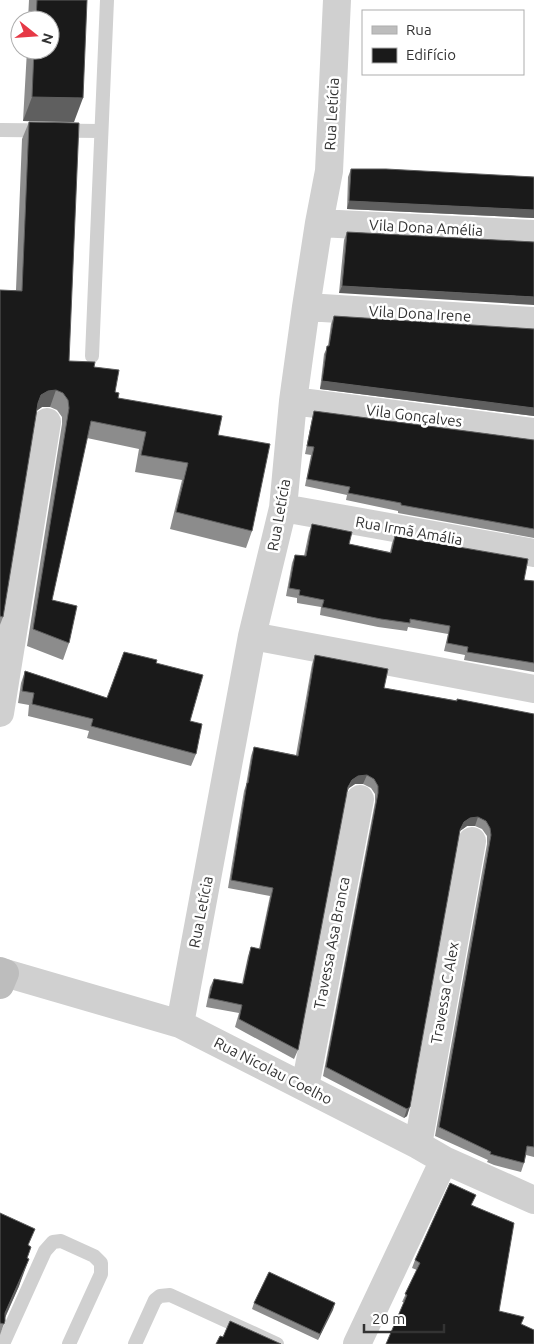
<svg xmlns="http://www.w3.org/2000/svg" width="534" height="1344" viewBox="0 0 534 1344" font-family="Ubuntu,sans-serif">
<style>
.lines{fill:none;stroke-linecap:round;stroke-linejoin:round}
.lane{stroke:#d0d0d0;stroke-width:14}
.street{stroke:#d0d0d0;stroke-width:28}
.secondary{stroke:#bdbdbd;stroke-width:28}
.wall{fill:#8c8c8c}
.shaded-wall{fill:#5f5f5f}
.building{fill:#1a1a1a;stroke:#5f5f5f}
.labels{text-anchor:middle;stroke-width:5;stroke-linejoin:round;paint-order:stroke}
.street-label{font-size:15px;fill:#333;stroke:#fff}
</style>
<rect width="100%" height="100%" fill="#fff"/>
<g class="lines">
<!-- lane -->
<path class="lane" d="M0,130L101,131
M92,356L107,0
M3,1344L45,1251L53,1242L61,1241L94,1256L101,1263V1274L69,1344
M135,1344L155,1300L160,1296L170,1295L277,1344"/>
<!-- street -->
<path class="street" d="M319,223L534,234
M306,307L534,321
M293,401L534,432
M283,508L534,553
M252,636L534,689
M0,713L47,422
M5,973L180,1024L418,1145L444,1160L534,1200
M180,1024L252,636L283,508L293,401L306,307L319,223L329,171L337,0
M305,1087L360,799
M418,1145L472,841
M357,1344L444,1160"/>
<!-- secondary -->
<path class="secondary" d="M0,971L5,973L0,985"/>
</g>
<!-- wall -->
<path class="wall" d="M29,0H87L74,122L23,121L27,50H50V20H28Z
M29,122L69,361L94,367L115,392L118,398L218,435L252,531L246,548L170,529L182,480L135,472L139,449L87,438L52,600L69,643L63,660L27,646L62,424V417L57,410L50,407H42L36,411L3,617L0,625V290H16L22,139Z
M351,169L534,177V218L347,209L348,177Z
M347,232L534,242L339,293L344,240Z
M334,316L534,329V416L320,389L324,354L328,346L331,324Z
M314,411L534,440V538L398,513V511L346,500L347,495L305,486L311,455L305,454L312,419Z
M312,524L349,544L390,552L392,543L395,536L524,580L534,581V672L464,660L465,655L444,651L448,634L408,627L407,631L378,627L320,615L321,607L297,603V598L286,596L292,563L295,555L304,556L309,532Z
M315,655L384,688L534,714V1157L526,1155L524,1163L521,1172L494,1165L487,1162L488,1160L435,1136L487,844V836L482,829L475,826H467L460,831L459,833L407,1116L404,1118L323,1076L375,802V794L371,788L363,784H355L349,788L347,791L298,1050L294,1059L235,1027L239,1013L206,1007L210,987L214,979L242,984L248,956L251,947L259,949L270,896L228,888L244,791L246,785L251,756L254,747L296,755L312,664Z
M156,663L190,721L196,754L191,766L87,738L89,731L28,716L29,705L18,703L21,683L25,671L107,698Z
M476,1195L404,1302H402L417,1270L412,1268L415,1260Z
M0,1213L29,1246L31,1247L27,1259L19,1286L5,1318V1321L0,1335Z
M254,1303H335L318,1340L252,1309Z"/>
<!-- shaded-wall -->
<path class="shaded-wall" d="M32,97L83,98L74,122L23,121Z
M349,201L534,210V218L347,209Z
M342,286L534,297V305L339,293Z
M322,381L534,408V416L320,389Z
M56,390L50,407H42L35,412L38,403L41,395L48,391Z
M367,775L363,784H355L349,788L345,796L352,780L358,776Z
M478,817L475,826H467L460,831L457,838L464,822L470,818Z
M410,1107L407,1116L404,1118L407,1109Z
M29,1259L19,1286L2,1324L5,1313Z
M335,1303L333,1310L318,1340L320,1334Z"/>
<!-- building -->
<path class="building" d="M37,0H87L83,98L32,97L34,50H50V20H36Z
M29,122L79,123L69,361L95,362L94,367L119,370L115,392L119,393L118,398L222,416L218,435L270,444L252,531L176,512L188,463L141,455L146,432L91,421L52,600L77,606L69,643L33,629L69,408L68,400L63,393L56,390L48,391L41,395L38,403L3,617L0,616V290L22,291Z
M351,169H386L534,177V210L349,201Z
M347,232L534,242V297L342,286Z
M334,316L534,329V408L322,381L327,346H329Z
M314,411L534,440V529L401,505V503L348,493L350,487L307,479L314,447L307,446Z
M312,524L352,532L349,544L391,553L395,536L528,559L524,580L534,581V663L467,652L468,647L447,643L450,626L410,619V623L381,619L322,607L324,600L299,595L300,590L289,588L295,555L306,556Z
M124,652L157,660L156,663L203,675L190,721L202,724L196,754L91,726L93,719L32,704L34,693L22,691L25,671L107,698Z
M315,655L388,669L384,688L457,701V699L534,714V1147L527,1146L524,1163L497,1156L490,1154L491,1152L439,1127L491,835L490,828L486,821L478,817L470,818L464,822L460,830L410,1107L407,1109L326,1067L378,793V786L374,779L367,775L358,776L352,780L348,787L298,1050L239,1019L242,1005L209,998L214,979L243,984L251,947L260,949L273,888L231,880L247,783H248L254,747L298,756Z
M450,1183L476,1195L471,1205L514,1223L499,1311L524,1317L521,1324L534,1330V1344H386L407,1295L405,1294L420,1263L415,1260Z
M0,1213L35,1229L28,1245L31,1247L27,1258L29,1259L5,1313V1321L4,1324L0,1323Z
M269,1272L335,1303L320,1334L254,1303Z
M230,1321L281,1344H216L220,1336L223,1337Z"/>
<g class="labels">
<!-- street labels -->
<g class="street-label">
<text transform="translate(332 114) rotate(-87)" y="5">Rua Letícia</text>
<text transform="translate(426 228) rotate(3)" y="5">Vila Dona Amélia</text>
<text transform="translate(420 314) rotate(3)" y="5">Vila Dona Irene</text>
<text transform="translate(414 416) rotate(7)" y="5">Vila Gonçalves</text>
<text transform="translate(279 515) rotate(-80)" y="5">Rua Letícia</text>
<text transform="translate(409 531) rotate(10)" y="5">Rua Irmã Amália</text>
<text transform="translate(201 912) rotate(-79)" y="5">Rua Letícia</text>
<text transform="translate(332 943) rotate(-79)" y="5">Travessa Asa Branca</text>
<text transform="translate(445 993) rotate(-80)" y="5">Travessa C Alex</text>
<text transform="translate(273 1071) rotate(27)" y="5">Rua Nicolau Coelho</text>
</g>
</g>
<!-- legend -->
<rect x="362" y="10" width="162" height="65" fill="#ffffff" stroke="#adadad"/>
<rect x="372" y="26" width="25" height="8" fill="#bdbdbd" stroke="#adadad"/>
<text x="406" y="35" font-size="15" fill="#333333">Rua</text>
<rect x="372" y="48" width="25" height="15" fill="#1a1a1a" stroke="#adadad"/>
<text x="406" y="60" font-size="15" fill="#333333">Edifício</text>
<!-- north arrow -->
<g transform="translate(35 35) rotate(107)"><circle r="24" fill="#ffffff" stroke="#adadad"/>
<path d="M0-4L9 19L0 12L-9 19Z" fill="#e63946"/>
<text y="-8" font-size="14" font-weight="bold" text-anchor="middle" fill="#333333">N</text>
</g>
<!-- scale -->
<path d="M364 1324v8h80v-8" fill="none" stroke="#333333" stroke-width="2.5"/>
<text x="372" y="1324" font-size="15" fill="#333333" stroke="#ffffff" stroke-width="4" paint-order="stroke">20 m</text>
</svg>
